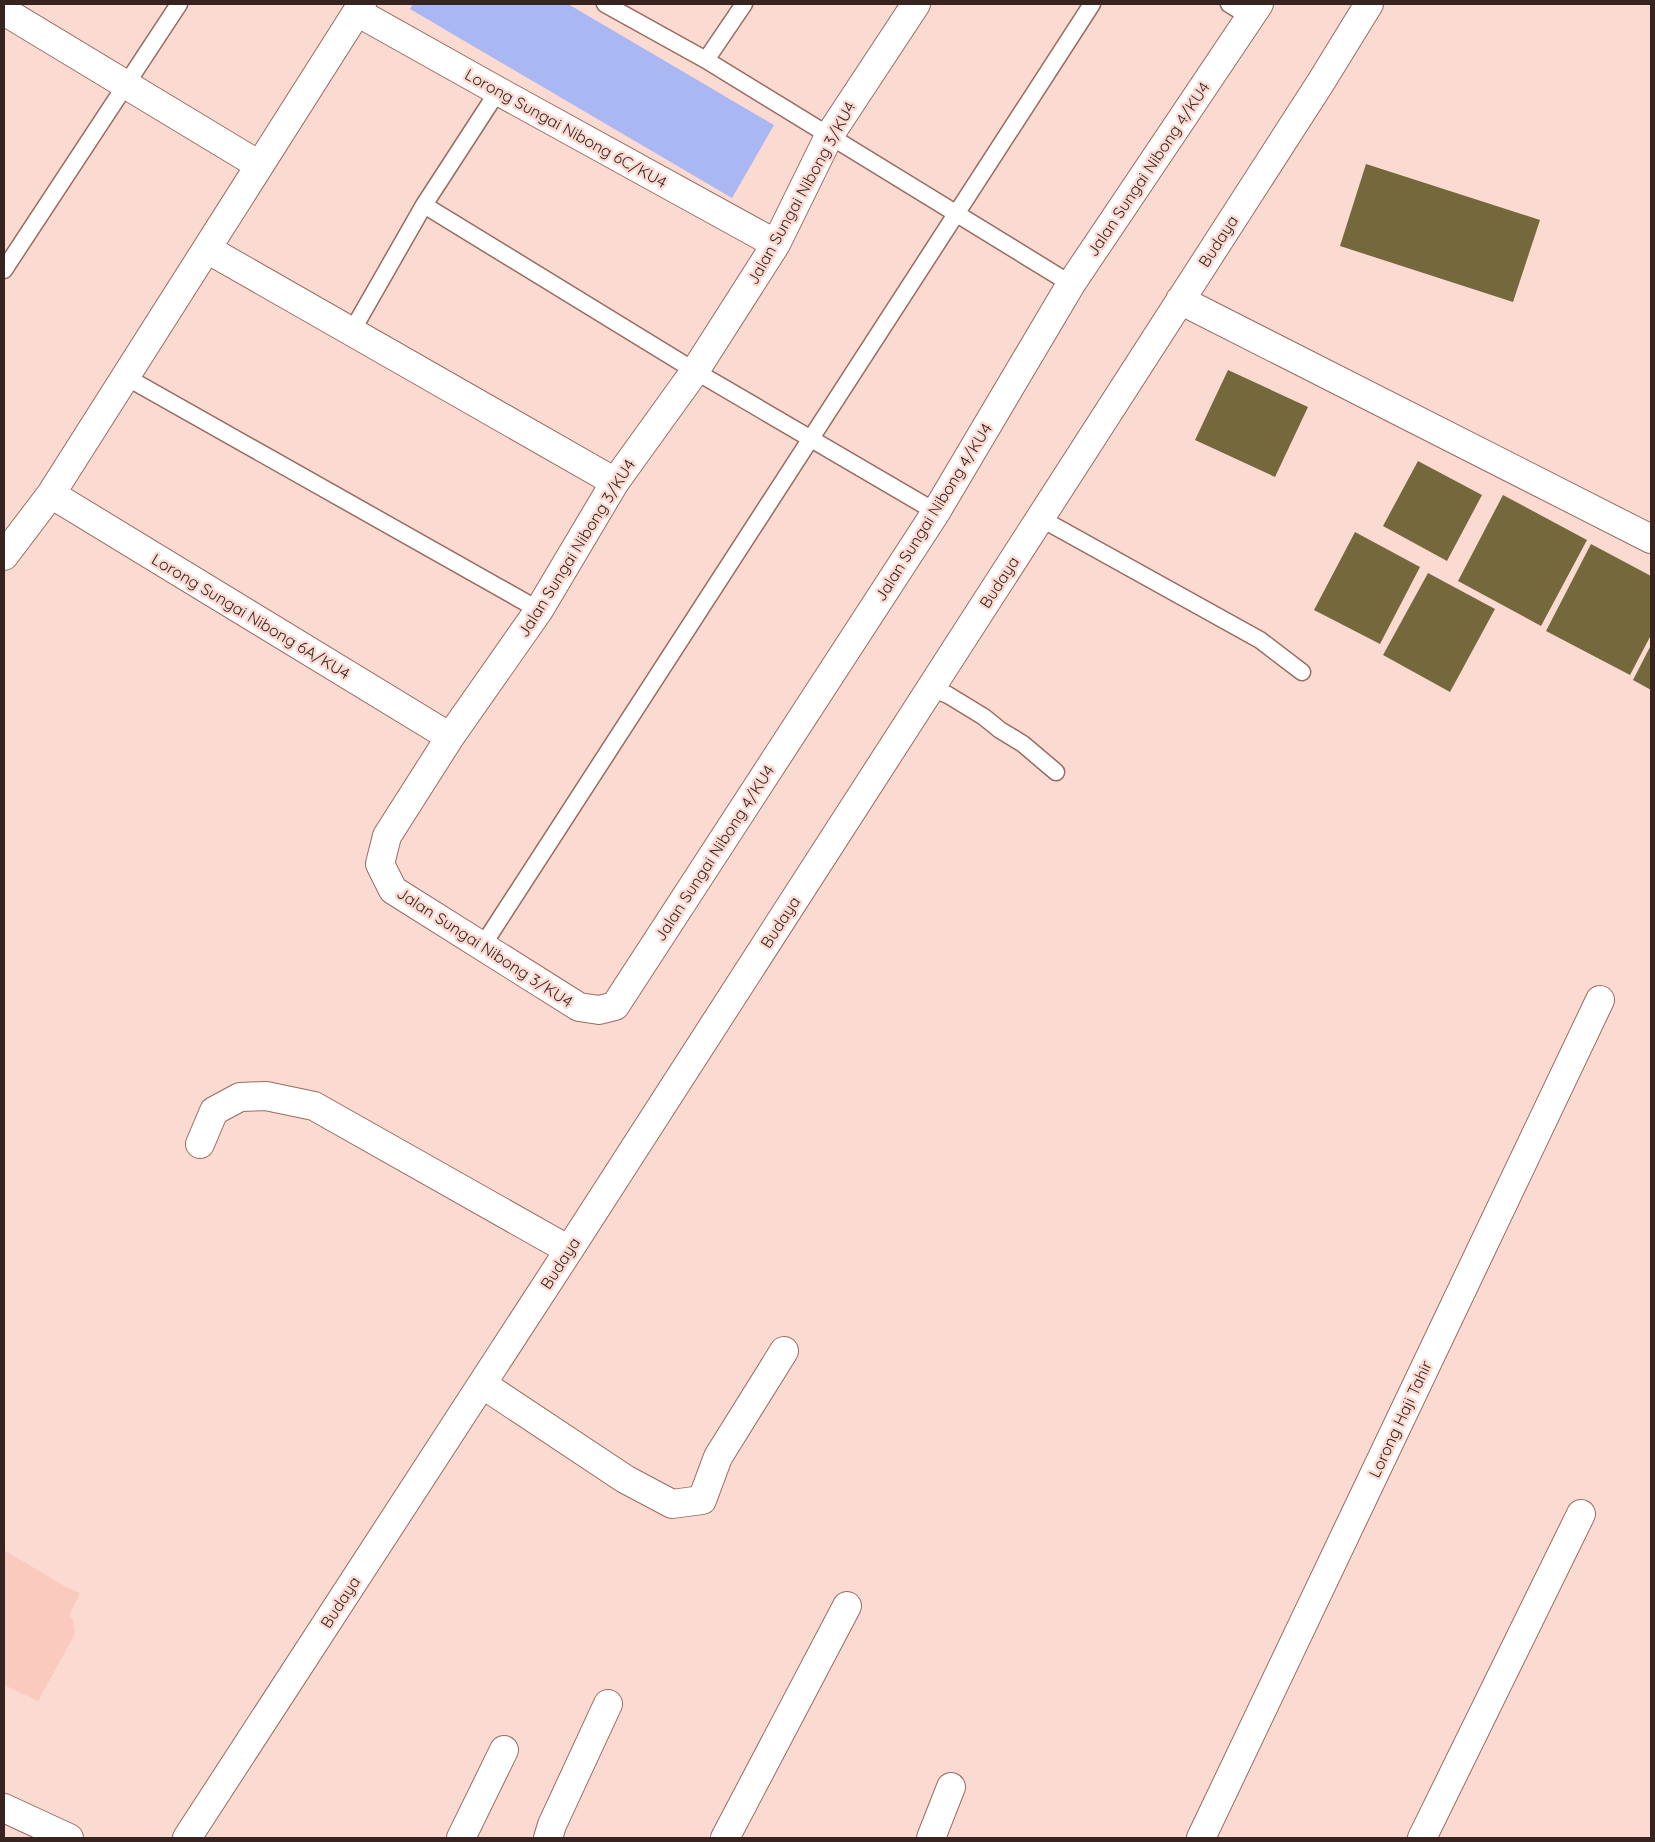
<svg xmlns="http://www.w3.org/2000/svg" width="1655" height="1842" viewBox="0 0 1655 1842" font-family="Quicksand,sans-serif">
<style>
.built{fill:#fbcabf}
.green{fill:#a9b7f2}
.building{fill:#75683d}
.lines{fill:none;stroke-linecap:round;stroke-linejoin:round}
.service-casing{stroke:#9a6b60;stroke-width:19}
.minor-casing{stroke:#9a6b60;stroke-width:30}
.tertiary-casing{stroke:#9a6b60;stroke-width:30}
.service{stroke:#fff;stroke-width:16}
.minor{stroke:#fff;stroke-width:28}
.tertiary{stroke:#fff;stroke-width:28}
.labels{text-anchor:middle;stroke-width:5;stroke-linejoin:round;paint-order:stroke}
.street-label{font-size:16px;fill:#37231f;stroke:#fbdad2}
</style>
<rect width="100%" height="100%" fill="#fbdad2"/>
<!-- built -->
<path class="built" d="M4,1550L66,1587L80,1593L69,1616L73,1620L75,1634L38,1701L4,1685Z"/>
<!-- green -->
<path class="green" d="M413,4H568L774,125L732,198L410,9Z"/>
<!-- building -->
<path class="building" d="M1366,164L1540,220L1513,302L1340,246Z
M1228,370L1308,407L1275,477L1195,440Z
M1418,461L1482,495L1447,561L1383,526Z
M1503,495L1587,540L1541,626L1458,581Z
M1355,532L1420,567L1380,644L1314,610Z
M1591,544L1651,576V635L1630,675L1546,631Z
M1428,573L1495,609L1450,692L1383,655Z
M1651,645V690L1633,680Z"/>
<g class="lines">
<defs>
<path id="service" d="M605,4L706,60L1071,284
M1229,4L1250,17
M706,60L744,4
M424,205L695,371L936,512
M4,270L179,4
M352,331L424,205L498,91
M126,377L539,610
M1040,518L1260,640L1302,672
M931,688L948,695L984,717L1000,730L1023,744L1056,772
M483,945L1092,4"/>
<path id="minor" d="M916,4L829,136L776,244L695,371L615,482L539,610L450,737L387,836L380,864L393,890L579,1007L599,1010L615,1006L936,512L1071,284L1259,4
M4,11L259,165
M357,12L498,91L776,244
M207,249L615,482
M1180,300L1651,539
M51,494L450,737
M4,556L51,494L362,4
M200,1144L214,1111L240,1097L266,1096L314,1106L569,1250
M482,1384L625,1479L672,1504L702,1500L718,1457L784,1351
M187,1838L569,1250L1321,82L1369,4
M461,1838L504,1750
M548,1838L552,1825L608,1704
M725,1838L847,1606
M931,1838L951,1787
M1201,1838L1600,1000
M1422,1838L1581,1514"/>
<path id="tertiary" d="M4,1808L69,1838"/>
</defs>
<!-- service casing -->
<use href="#service" class="service-casing"/>
<!-- minor casing -->
<use href="#minor" class="minor-casing"/>
<!-- tertiary casing -->
<use href="#tertiary" class="tertiary-casing"/>
<!-- service -->
<use href="#service" class="service"/>
<!-- minor -->
<use href="#minor" class="minor"/>
<!-- tertiary -->
<use href="#tertiary" class="tertiary"/>
</g>
<g class="labels">
<!-- street labels -->
<g class="street-label">
<text transform="translate(566 128) rotate(29)" y="6">Lorong Sungai Nibong 6C/KU4</text>
<text transform="translate(1148 169) rotate(-56)" y="6">Jalan Sungai Nibong 4/KU4</text>
<text transform="translate(801 193) rotate(-61)" y="6">Jalan Sungai Nibong 3/KU4</text>
<text transform="translate(1218 241) rotate(-57)" y="6">Budaya</text>
<text transform="translate(933 512) rotate(-58)" y="6">Jalan Sungai Nibong 4/KU4</text>
<text transform="translate(576 548) rotate(-58)" y="6">Jalan Sungai Nibong 3/KU4</text>
<text transform="translate(999 582) rotate(-57)" y="6">Budaya</text>
<text transform="translate(251 616) rotate(31)" y="6">Lorong Sungai Nibong 6A/KU4</text>
<text transform="translate(714 853) rotate(-57)" y="6">Jalan Sungai Nibong 4/KU4</text>
<text transform="translate(780 922) rotate(-57)" y="6">Budaya</text>
<text transform="translate(485 947) rotate(33)" y="6">Jalan Sungai Nibong 3/KU4</text>
<text transform="translate(560 1263) rotate(-57)" y="6">Budaya</text>
<text transform="translate(1400 1419) rotate(-65)" y="6">Lorong Haji Tahir</text>
<text transform="translate(340 1602) rotate(-57)" y="6">Budaya</text>
</g>
</g>
<!-- border -->
<rect width="1655" height="1842" fill="none" stroke="#37231f" stroke-width="10"/>
</svg>
